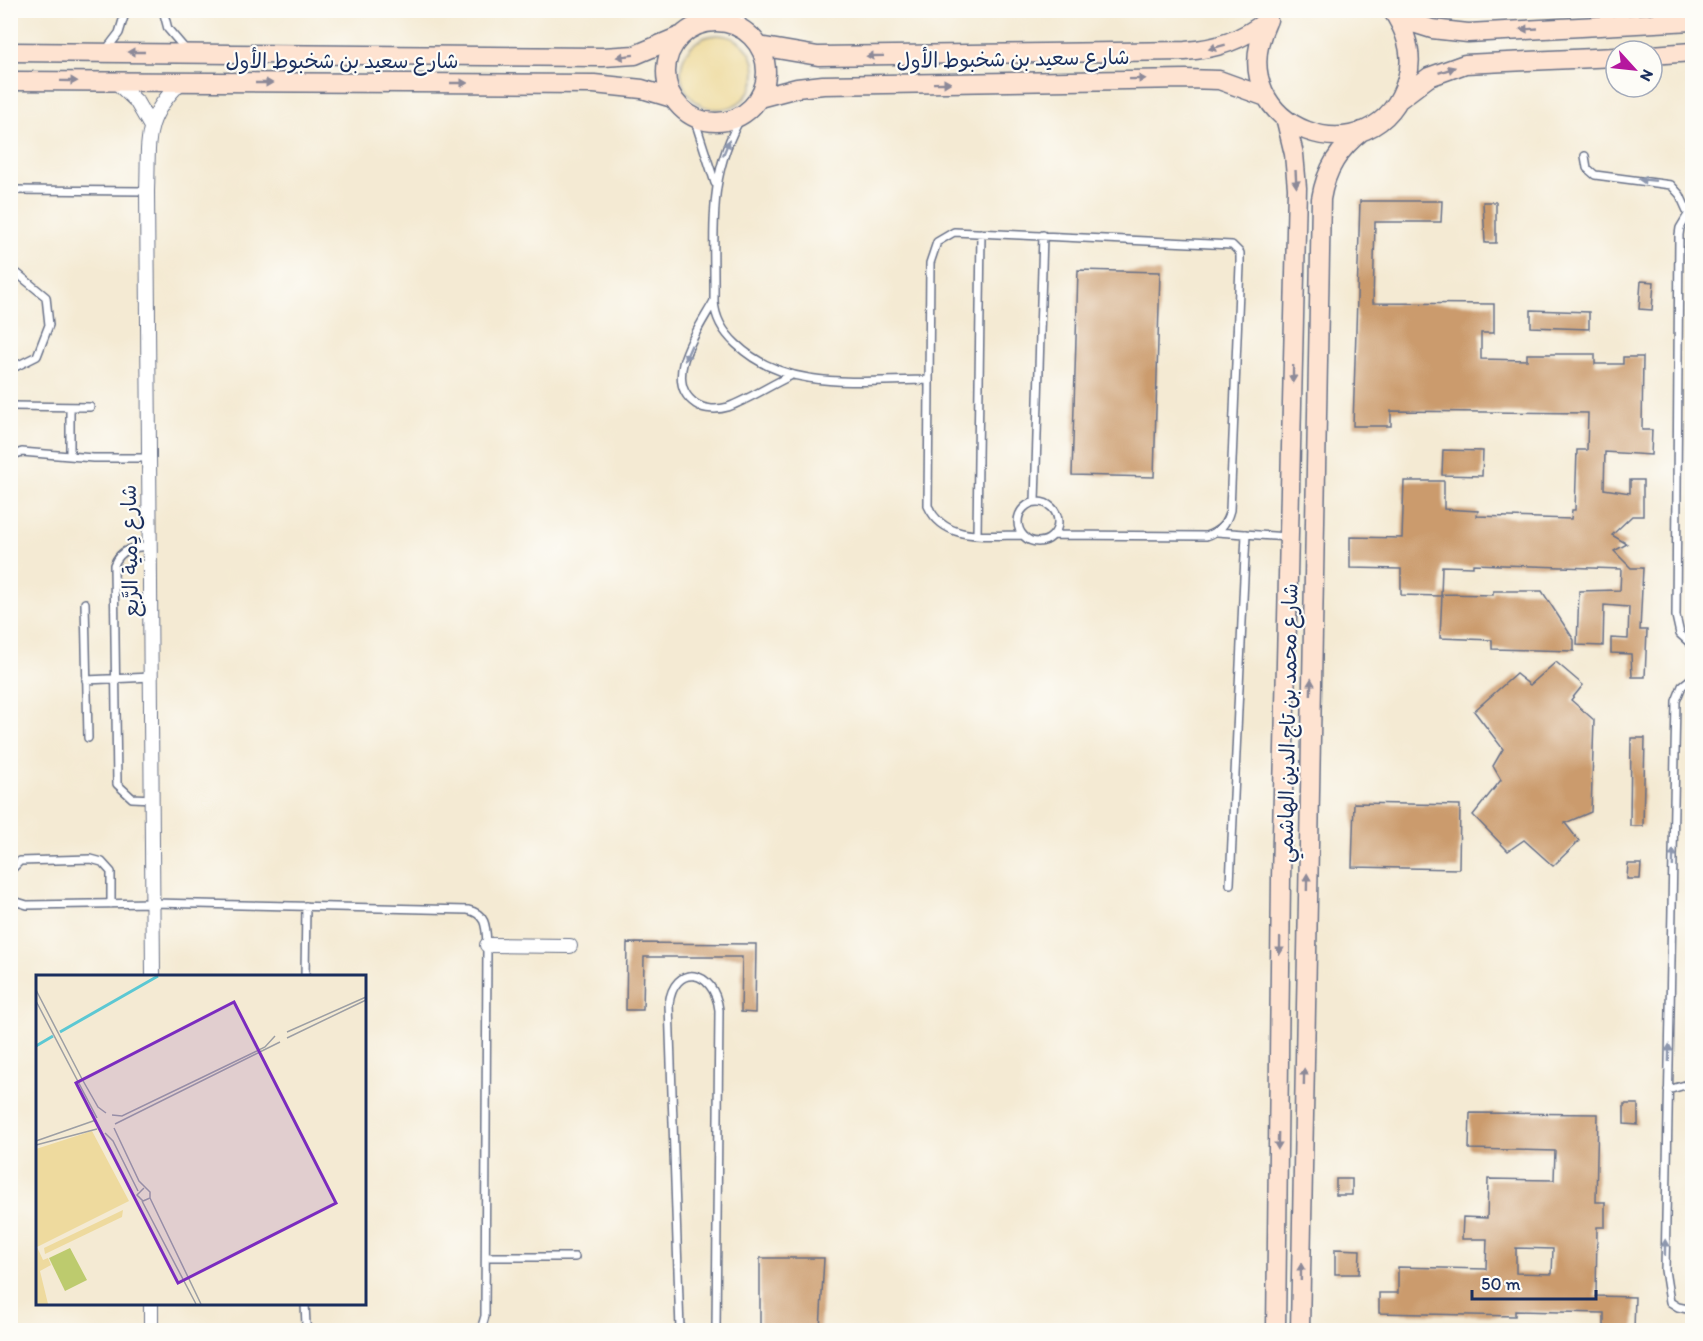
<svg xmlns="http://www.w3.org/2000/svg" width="1703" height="1341" viewBox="0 0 1703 1341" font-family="Itim,'Playpen Sans Arabic',sans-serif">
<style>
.sand{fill:#eeda9e;stroke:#84847e;stroke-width:1.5}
.building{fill:#cb9b6d;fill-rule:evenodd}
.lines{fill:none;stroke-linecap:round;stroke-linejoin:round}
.lane-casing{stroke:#677087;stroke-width:10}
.street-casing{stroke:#677087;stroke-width:16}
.secondary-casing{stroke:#677087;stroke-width:21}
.lane{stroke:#fff;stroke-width:7}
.street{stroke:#fff;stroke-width:14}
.secondary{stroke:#fee3d1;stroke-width:18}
.oneway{fill:#8c8998}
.oneway2{fill:#8d97ae}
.labels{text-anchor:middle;stroke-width:4.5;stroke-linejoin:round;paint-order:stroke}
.street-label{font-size:21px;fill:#1b2f5e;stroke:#fdfcf7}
.inset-river{fill:none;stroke:#5cc8d3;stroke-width:3}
.inset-road{fill:none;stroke:#9d9fa4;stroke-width:1.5}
.view{fill:#7b2cbf;fill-opacity:0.15;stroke:#7b2cbf;stroke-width:3}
.inset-edge{fill:none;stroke:#1b2f5e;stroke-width:3}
</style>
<rect width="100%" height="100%" fill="#fdfcf7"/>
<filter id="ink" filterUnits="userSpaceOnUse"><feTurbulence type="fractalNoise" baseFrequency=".0167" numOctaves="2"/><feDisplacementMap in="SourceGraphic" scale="12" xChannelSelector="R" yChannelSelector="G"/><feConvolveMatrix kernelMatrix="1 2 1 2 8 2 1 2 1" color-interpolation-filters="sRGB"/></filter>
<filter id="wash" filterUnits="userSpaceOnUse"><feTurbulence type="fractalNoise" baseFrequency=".008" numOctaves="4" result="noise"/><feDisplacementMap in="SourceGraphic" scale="24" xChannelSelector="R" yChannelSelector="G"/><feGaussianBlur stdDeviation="1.35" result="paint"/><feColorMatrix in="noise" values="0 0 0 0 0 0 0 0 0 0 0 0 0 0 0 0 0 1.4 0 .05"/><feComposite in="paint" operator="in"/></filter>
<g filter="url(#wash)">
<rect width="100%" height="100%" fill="#f4ead3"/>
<!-- sand -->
<path class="sand" d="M681 72a37 37 0 1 1 74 0a37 37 0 1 1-74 0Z"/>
<g id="blocks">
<!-- building -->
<path class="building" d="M1360,201H1442L1441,222H1375L1373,303L1494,304V333H1481V359L1527,360V354H1595V364H1623V357H1643L1642,430H1652L1651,455L1605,452L1604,489L1630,493V480H1643V516H1632L1612,535L1627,544L1614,551L1631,568H1643L1640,630H1647L1645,677H1632L1631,654L1611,653V638L1628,639L1629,607L1604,605L1603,646L1577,645L1579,591L1620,590L1621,569L1473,564V567L1442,566L1441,596L1401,595V569L1350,568V537L1402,538L1404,481H1444V509L1478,511L1477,516L1571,519L1572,510H1575L1577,450H1587L1588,413L1391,411V426H1353Z
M1483,202H1496V243H1485Z
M1078,270L1160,272L1154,477L1072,475Z
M1641,281L1654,282L1652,310L1639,309Z
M1531,310L1589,312V329L1531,327Z
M1443,450L1483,451L1482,476L1442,475Z
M1493,591H1542L1574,640V651L1492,649V640L1440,638L1442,594L1493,595Z
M1556,662L1583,685L1571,700L1594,720L1591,812L1565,823L1579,841L1553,866L1524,840L1508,851L1473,815L1501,780L1493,766L1503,749L1474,711L1516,674L1530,685Z
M1631,738H1645L1643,826H1630Z
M1354,803L1460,805L1459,869L1352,867Z
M1628,864H1641L1640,879H1627Z
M627,943L756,944L755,1013L741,1012L742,957H644L643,1010H626Z
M1624,1104H1638V1125L1624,1124Z
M1470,1113L1598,1114L1596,1202H1605V1227H1597L1596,1296L1635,1297L1634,1330H1609V1327L1604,1326V1313L1515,1311V1316L1379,1313V1293H1398V1267L1486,1269L1487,1239H1462L1463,1217L1487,1218L1488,1179L1554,1180L1555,1151L1469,1149ZM1516,1248L1553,1249L1552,1274L1516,1273Z
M1336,1179H1352V1195H1336Z
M1335,1249L1360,1250L1359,1274H1335Z
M760,1258H824L820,1330H760Z"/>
</g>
</g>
<g filter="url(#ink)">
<use href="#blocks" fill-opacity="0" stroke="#677087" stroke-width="1.5"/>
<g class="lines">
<defs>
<path id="lane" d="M163,10L168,29L186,50
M735,10L749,34
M695,26L704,10
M106,50L119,33L126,10
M743,114C706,176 715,231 714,301C715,318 723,332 736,344C787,393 863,380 929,380
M694,118L715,183
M1585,156L1587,168L1595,175L1671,185L1680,195L1688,213
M10,190L147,191
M1692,208L1680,228L1679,235L1676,616L1680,634L1692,645
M10,274H18L46,297L49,325L37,356L17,366H10
M714,301C700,327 660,380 696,404C705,410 718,410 728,407C749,399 769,386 790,376
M10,406L90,407
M10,456L22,452L93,458H150
M70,456V407
M1018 522a20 20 0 1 1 40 0a20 20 0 1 1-40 0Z
M1035,502L1043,235
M1217,532L1287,537
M977,535L981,233
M1022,535C989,535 945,543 928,506L930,263L937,242L954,232L1232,245L1240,253V265L1230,510C1226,525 1220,531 1206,536L1053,535
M151,546C134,547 121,548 114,565L117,784L132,798L153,799
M85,603L88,738
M1692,678L1682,686L1676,701L1665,1270L1670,1302L1678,1307L1692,1310
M86,680L152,677
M10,871L20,861L91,859L102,862L111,872V904
M1230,884L1246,534
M10,895L14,901L27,905L154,903L468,910C487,914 486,928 487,945L485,1316L481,1330
M305,976L306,906
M1668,1090L1692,1083
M486,1257H575
M305,1304L306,1325L309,1330
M680,1330L669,1004C674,963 714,968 719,1010L716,1330"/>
<path id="street" d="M116,82L136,101L150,125
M487,945L570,946
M153,976L147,191C149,141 142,120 181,82
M151,1330V1304"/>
<path id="secondary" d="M1397,18L1432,29L1468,33L1692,21
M666 72a50 50 0 1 1 100 0a50 50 0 1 1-100 0Z
M1267,22C1217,130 1377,185 1407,79C1414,55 1406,31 1392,10
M759,46L818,56L1185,51C1217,49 1242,40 1268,20
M10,52L603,57L635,55L680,36
M1652,55L1692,52
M10,81L594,84L642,89L672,98
M759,98L797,88L823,85L1186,79L1219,80L1266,97
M1400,99L1429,77L1465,64L1616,57
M1276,1330L1281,878L1297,188L1294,154L1286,121
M1300,1330L1321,199C1326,169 1339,149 1362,131"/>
</defs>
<!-- lane casing -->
<use href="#lane" class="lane-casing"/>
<!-- street casing -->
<use href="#street" class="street-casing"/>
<!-- secondary casing -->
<use href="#secondary" class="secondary-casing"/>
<!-- lane -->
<use href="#lane" class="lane"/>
<!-- street -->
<use href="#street" class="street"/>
<!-- secondary -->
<use href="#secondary" class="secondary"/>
</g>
<!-- one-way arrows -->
<defs><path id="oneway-solid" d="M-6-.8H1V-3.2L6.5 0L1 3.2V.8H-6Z" transform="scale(1.5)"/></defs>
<g class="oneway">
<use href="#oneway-solid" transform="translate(1529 29) rotate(177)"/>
<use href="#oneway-solid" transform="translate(1217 47) rotate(165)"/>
<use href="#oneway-solid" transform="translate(136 52) rotate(180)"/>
<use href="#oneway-solid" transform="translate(625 56) rotate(173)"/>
<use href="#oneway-solid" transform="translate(875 56) rotate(179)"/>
<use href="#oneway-solid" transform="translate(1447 70) rotate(-19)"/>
<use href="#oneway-solid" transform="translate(1137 79) rotate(-1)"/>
<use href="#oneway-solid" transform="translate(69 81) rotate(1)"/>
<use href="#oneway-solid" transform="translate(264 83)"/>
<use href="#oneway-solid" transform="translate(459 83)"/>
<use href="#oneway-solid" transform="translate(942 83) rotate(-1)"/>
<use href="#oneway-solid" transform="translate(1296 179) rotate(87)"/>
<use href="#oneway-solid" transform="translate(1293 374) rotate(91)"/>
<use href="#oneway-solid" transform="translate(1311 687) rotate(-89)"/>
<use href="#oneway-solid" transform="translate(1307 882) rotate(-89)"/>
<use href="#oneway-solid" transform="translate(1280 946) rotate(91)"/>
<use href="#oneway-solid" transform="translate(1304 1077) rotate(-89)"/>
<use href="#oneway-solid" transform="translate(1278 1141) rotate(91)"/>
<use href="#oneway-solid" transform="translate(1301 1272) rotate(-89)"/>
</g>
<g class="oneway2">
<use href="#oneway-solid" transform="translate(726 148) rotate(-68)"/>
<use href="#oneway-solid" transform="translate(1647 180) rotate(-175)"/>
<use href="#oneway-solid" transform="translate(688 353) rotate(114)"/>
<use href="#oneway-solid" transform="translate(1673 858) rotate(-89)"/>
<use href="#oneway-solid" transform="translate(1669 1053) rotate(-89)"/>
<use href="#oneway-solid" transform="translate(1665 1248) rotate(-89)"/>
</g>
</g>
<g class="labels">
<!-- street labels -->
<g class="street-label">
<text transform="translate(1013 59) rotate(-1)" y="7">شارع سعيد بن شخبوط الأول</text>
<text x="342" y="68">شارع سعيد بن شخبوط الأول</text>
<text transform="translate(130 551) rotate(-91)" y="7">شارع دِمية الرَّبع</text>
<text transform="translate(1288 723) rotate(-89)" y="7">شارع محمد بن تاج الدين الهاشمي</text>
</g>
</g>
<!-- overview -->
<g transform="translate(36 975)">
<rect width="330" height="330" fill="#f4ead3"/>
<path d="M34,273L51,305L29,316L13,283Z" fill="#bdcb6e"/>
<path d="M56,156L93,226L1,272L7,285L12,283L15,290L4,296L12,329H0V174ZM87,235L86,242L9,279L8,273Z" fill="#eeda9e"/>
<path class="inset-river" d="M24,57L122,1M0,71L17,61"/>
<path class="inset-road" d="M0,15L46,104L62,132L70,138M0,26L61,143M251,57L330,22M251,63L330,25M76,140L86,141L167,102L229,72L239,61M79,149L244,67M78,153L103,206L114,217V223L107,226L101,220L108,213M69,158L77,166L102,216M0,166L60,145M0,170L61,154M114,223L165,329M106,226L160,329"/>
<path class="view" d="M198,27L300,228L142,308L40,108Z"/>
<rect width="330" height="330" class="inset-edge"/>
</g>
<!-- margin -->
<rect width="1703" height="1341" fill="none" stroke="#fdfcf7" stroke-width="36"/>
<!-- north arrow -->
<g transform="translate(1634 69) rotate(117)"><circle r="28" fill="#fdfcf7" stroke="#a3aaba" stroke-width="1.5"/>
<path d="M0-4.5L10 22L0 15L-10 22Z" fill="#b5179e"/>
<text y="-9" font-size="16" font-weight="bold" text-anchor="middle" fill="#1b2f5e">N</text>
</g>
<!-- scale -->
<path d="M1472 1290v9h124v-9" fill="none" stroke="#1b2f5e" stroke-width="3"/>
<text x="1481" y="1290" font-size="18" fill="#1b2f5e" stroke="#fdfcf7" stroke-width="4.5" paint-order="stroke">50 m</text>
</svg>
